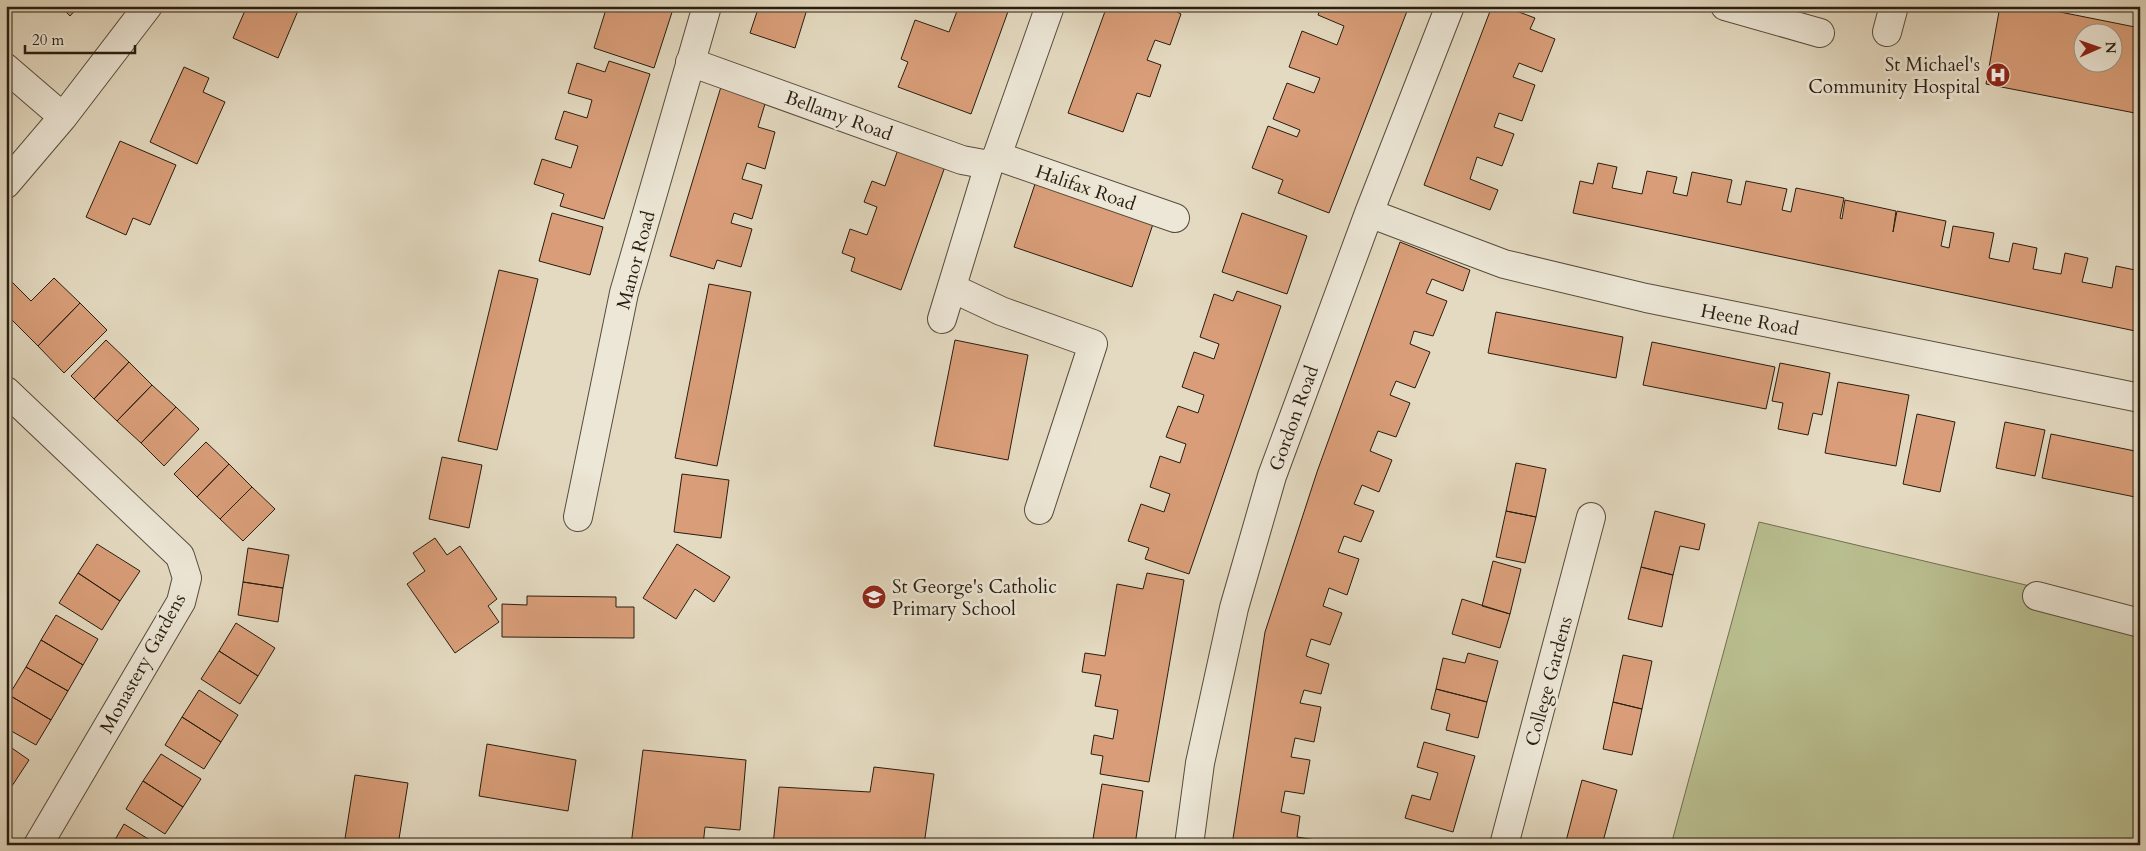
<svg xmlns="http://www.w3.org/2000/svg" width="2146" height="851" viewBox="0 0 2146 851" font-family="Cardo,serif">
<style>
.green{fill:#b9be8f;stroke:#706e50}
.building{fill:#d99e79;stroke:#281d10;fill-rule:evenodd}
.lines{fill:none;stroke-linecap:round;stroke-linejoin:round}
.minor-casing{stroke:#574c3c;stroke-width:30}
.minor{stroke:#ede7d7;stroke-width:28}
.labels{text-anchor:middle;stroke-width:5;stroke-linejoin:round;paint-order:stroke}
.poi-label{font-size:19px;fill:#281d10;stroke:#ede7d7;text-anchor:end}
.street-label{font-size:19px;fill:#281d10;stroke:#ede7d7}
</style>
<rect width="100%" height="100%" fill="#e4dac1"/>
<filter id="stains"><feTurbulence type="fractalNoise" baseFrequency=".004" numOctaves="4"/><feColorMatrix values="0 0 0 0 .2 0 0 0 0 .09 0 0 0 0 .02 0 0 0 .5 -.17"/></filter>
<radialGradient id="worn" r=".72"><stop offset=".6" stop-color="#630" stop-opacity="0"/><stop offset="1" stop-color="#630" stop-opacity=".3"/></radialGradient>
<!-- green -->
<path class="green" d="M1759,522L2140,612V845H1671Z"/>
<!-- building -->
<path class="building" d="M60,6H79L70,16Z
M247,6H300L278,58L233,38Z
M607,6L624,12L626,6H674L654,68L594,48Z
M759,6H808L795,48L750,33Z
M959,6H1010L971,114L898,87L908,62L901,59L915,20L949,32Z
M1107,6H1166L1181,14L1170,45L1155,40L1147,60L1161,65L1150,97L1137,93L1123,132L1068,113Z
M1321,6H1409L1329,213L1278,193L1283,180L1252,168L1268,126L1297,137L1300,130L1273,119L1287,83L1314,93L1320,78L1289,67L1302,31L1337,45L1344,26L1318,15Z
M1492,6H1503L1535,18L1530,29L1555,39L1542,72L1519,63L1513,77L1535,85L1522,121L1499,113L1494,127L1514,134L1502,166L1477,157L1470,179L1498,190L1490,210L1424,185Z
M2000,6H2030L2140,28V114L1986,84ZM2084,32H2114V62H2084Z
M609,61L650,74L604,219L560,206L564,194L534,184L542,159L571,168L578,146L555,139L564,111L587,118L592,100L568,93L577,63L605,72Z
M184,67L209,78L203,92L225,102L197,164L150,142Z
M723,80L768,94L758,127L775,132L765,169L747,163L742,179L762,185L752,219L734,213L731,223L752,229L741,267L717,260L714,269L670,256Z
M120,141L176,165L150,225L133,218L126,235L86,217Z
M900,144L947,161L901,290L851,271L855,258L842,253L850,229L867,235L877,207L864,202L872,181L885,186Z
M1598,163L1617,167L1612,188L1642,194L1647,171L1677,177L1673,193L1687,196L1692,172L1732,180L1727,202L1741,205L1746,181L1787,189L1782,210L1791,212L1796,188L1844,198L1840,218L1842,219L1845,200L1896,211L1893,232L1897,211L1946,221L1941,246L1949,248L1953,226L1994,233L1989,258L2009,262L2013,243L2037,248L2033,269L2061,274L2065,253L2088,258L2082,282L2112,288L2116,266L2140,271L2135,297L2140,298V332L1573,213L1580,181L1593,184Z
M1035,184L1153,224L1132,287L1014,247Z
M552,213L603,227L590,275L539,261Z
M1242,213L1307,236L1287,294L1222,272Z
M1400,242L1470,270L1463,291L1432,279L1426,293L1447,301L1433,336L1414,331L1410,344L1430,352L1415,388L1396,381L1390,395L1410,403L1396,437L1378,431L1370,451L1392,460L1379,492L1362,485L1354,504L1374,511L1361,542L1344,536L1338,552L1359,559L1347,595L1329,588L1323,606L1342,613L1330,645L1311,639L1306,656L1329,664L1321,694L1304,690L1300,703L1321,707L1314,742L1295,738L1291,757L1310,760L1304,794L1285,791L1281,812L1300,816L1297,837L1316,840L1315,845H1232L1265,632L1317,472Z
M499,270L538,279L497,450L458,441Z
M54,278L80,303L38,346L6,314V288L12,282L31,301Z
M709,284L751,292L717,466L675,458Z
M1237,291L1281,306L1189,574L1145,559L1149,548L1128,541L1141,504L1164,512L1170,494L1150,487L1160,456L1180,463L1186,444L1166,437L1178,406L1198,413L1204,395L1182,387L1194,352L1214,359L1219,344L1200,337L1214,294L1233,301Z
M80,303L107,330L64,373L38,346Z
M1496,312L1623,337L1616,378L1488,353Z
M106,340L129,362L94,399L71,376Z
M955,340L1028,355L1008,460L934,446Z
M1652,342L1775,367L1766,409L1643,385Z
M129,362L152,385L117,421L94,399Z
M1780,363L1830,373L1822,415L1813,413L1808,435L1778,429L1783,403L1772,401Z
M1838,382L1909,395L1896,466L1825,453Z
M152,385L176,407L141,443L117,421Z
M176,407L199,429L164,466L141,443Z
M1917,414L1955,422L1940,492L1903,484Z
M2005,422L2045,430L2035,476L1996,468Z
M2051,434L2140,452V498L2042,478Z
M206,442L229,464L197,497L174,474Z
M442,457L482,465L469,528L429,519Z
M1516,463L1546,469L1536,517L1506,511Z
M229,464L252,487L220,519L197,497Z
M682,474L729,480L721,538L674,532Z
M252,487L275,509L243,541L220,519Z
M1506,511L1536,517L1525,563L1496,557Z
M1655,511L1705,524L1699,550L1680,546L1673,575L1641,567Z
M435,538L447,555L460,546L497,599L488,606L499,622L455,653L407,584L425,571L413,553Z
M97,544L140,571L120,601L78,573Z
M677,544L730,577L714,602L695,589L676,619L643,598Z
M248,548L289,555L283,588L243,582Z
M1493,561L1521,569L1510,614L1482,606Z
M1641,567L1673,575L1662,627L1628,619Z
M78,573L120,601L102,630L59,603Z
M1147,573L1184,580L1149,782L1100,774L1103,756L1091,754L1094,735L1113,739L1118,710L1095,706L1101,675L1082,672L1085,653L1105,656L1117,584L1143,589Z
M243,582L283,588L278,622L238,615Z
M527,596L616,597V607H634V638L502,637V604L527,605Z
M1462,599L1510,614L1500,648L1452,634Z
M56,615L98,639L83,665L41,640Z
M236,623L275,648L258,676L219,651Z
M41,640L83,665L68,691L26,667Z
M219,651L258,676L240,704L201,679Z
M1468,653L1498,661L1487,702L1436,689L1443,658L1465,663Z
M1623,655L1652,661L1642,709L1613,702Z
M26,667L68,691L51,720L9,695Z
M1436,689L1487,702L1478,738L1446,730L1450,714L1431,709Z
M199,690L238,715L221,742L182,717Z
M9,695L51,720L36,745L6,728V700Z
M1613,702L1642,709L1632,755L1603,749Z
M182,717L221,742L204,769L165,745Z
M1424,742L1475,756L1453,832L1405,818L1412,795L1430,800L1438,773L1417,767Z
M6,744L29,760L10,789L6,786Z
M487,744L576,760L568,811L479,796Z
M643,750L746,760L740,830L705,827L703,845H631Z
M161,754L201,779L183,807L143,781Z
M874,767L934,774L924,845H773L779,787L870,792Z
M355,775L408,783L398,845H344Z
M1582,780L1617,790L1602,845H1565Z
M143,781L183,807L165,834L126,809Z
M1102,784L1143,791L1135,845H1092Z
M124,824L158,845H112Z"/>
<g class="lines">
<defs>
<path id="minor" d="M1725,6L1820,33
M1887,32L1894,6
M690,62L962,160L989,165
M6,68L63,117
M997,156L1175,218
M6,184L63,117L148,6
M1369,213L1504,264L1646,298L2140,398
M952,288L1001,311L1093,344L1039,510
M942,319L989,165L997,156L1050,6
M6,391L180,556L187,578L181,602L38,845
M578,517L624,293L707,6
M2037,596L2140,623
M1189,845L1200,763L1234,608L1272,476L1369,213L1450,6
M1504,845L1591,517"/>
</defs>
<!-- minor casing -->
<use href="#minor" class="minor-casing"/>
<!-- minor -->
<use href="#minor" class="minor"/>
</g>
<!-- icons -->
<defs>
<symbol id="hospital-disc" viewBox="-11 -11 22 22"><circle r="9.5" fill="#8f2418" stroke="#ede7d7"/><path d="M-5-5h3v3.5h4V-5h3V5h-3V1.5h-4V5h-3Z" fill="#fff"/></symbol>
<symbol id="school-disc" viewBox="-11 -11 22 22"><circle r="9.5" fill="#8f2418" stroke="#ede7d7"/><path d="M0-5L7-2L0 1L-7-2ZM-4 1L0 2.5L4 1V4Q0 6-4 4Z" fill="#fff"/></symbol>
</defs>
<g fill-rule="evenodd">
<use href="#hospital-disc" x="1984" y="61" width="28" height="28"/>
<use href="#school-disc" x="860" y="583" width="28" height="28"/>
</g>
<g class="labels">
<!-- poi labels -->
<g class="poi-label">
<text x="1980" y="71">St Michael's<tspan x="1980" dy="22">Community Hospital</tspan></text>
<text x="892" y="593" text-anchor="start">St George's Catholic<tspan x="892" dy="22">Primary School</tspan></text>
</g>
<!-- street labels -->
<g class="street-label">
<text transform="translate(839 115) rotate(20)" y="7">Bellamy Road</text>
<text transform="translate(1086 187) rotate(19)" y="7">Halifax Road</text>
<text transform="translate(635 260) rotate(-75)" y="7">Manor Road</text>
<text transform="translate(1750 319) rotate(11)" y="7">Heene Road</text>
<text transform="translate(1293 418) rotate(-70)" y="7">Gordon Road</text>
<text transform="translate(142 663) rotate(-61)" y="7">Monastery Gardens</text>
<text transform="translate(1548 681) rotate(-75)" y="7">College Gardens</text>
</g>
</g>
<!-- margin -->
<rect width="2146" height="851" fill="none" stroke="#e4dac1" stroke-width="25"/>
<rect x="8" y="8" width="2131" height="836" fill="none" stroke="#281d10" stroke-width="2.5"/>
<rect x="12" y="12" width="2121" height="826" fill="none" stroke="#281d10"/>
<!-- north arrow -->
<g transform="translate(2098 48) rotate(88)"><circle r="24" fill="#ede7d7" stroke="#9e9687"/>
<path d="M0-4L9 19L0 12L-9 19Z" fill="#8f2418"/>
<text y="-8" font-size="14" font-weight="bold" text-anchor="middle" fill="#281d10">N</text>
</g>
<!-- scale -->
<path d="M25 45v8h110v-8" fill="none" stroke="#281d10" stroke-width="2.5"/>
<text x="32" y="45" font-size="15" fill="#281d10" stroke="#ede7d7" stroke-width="4" paint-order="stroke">20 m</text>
<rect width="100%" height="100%" filter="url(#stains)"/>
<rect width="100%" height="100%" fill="url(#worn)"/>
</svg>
